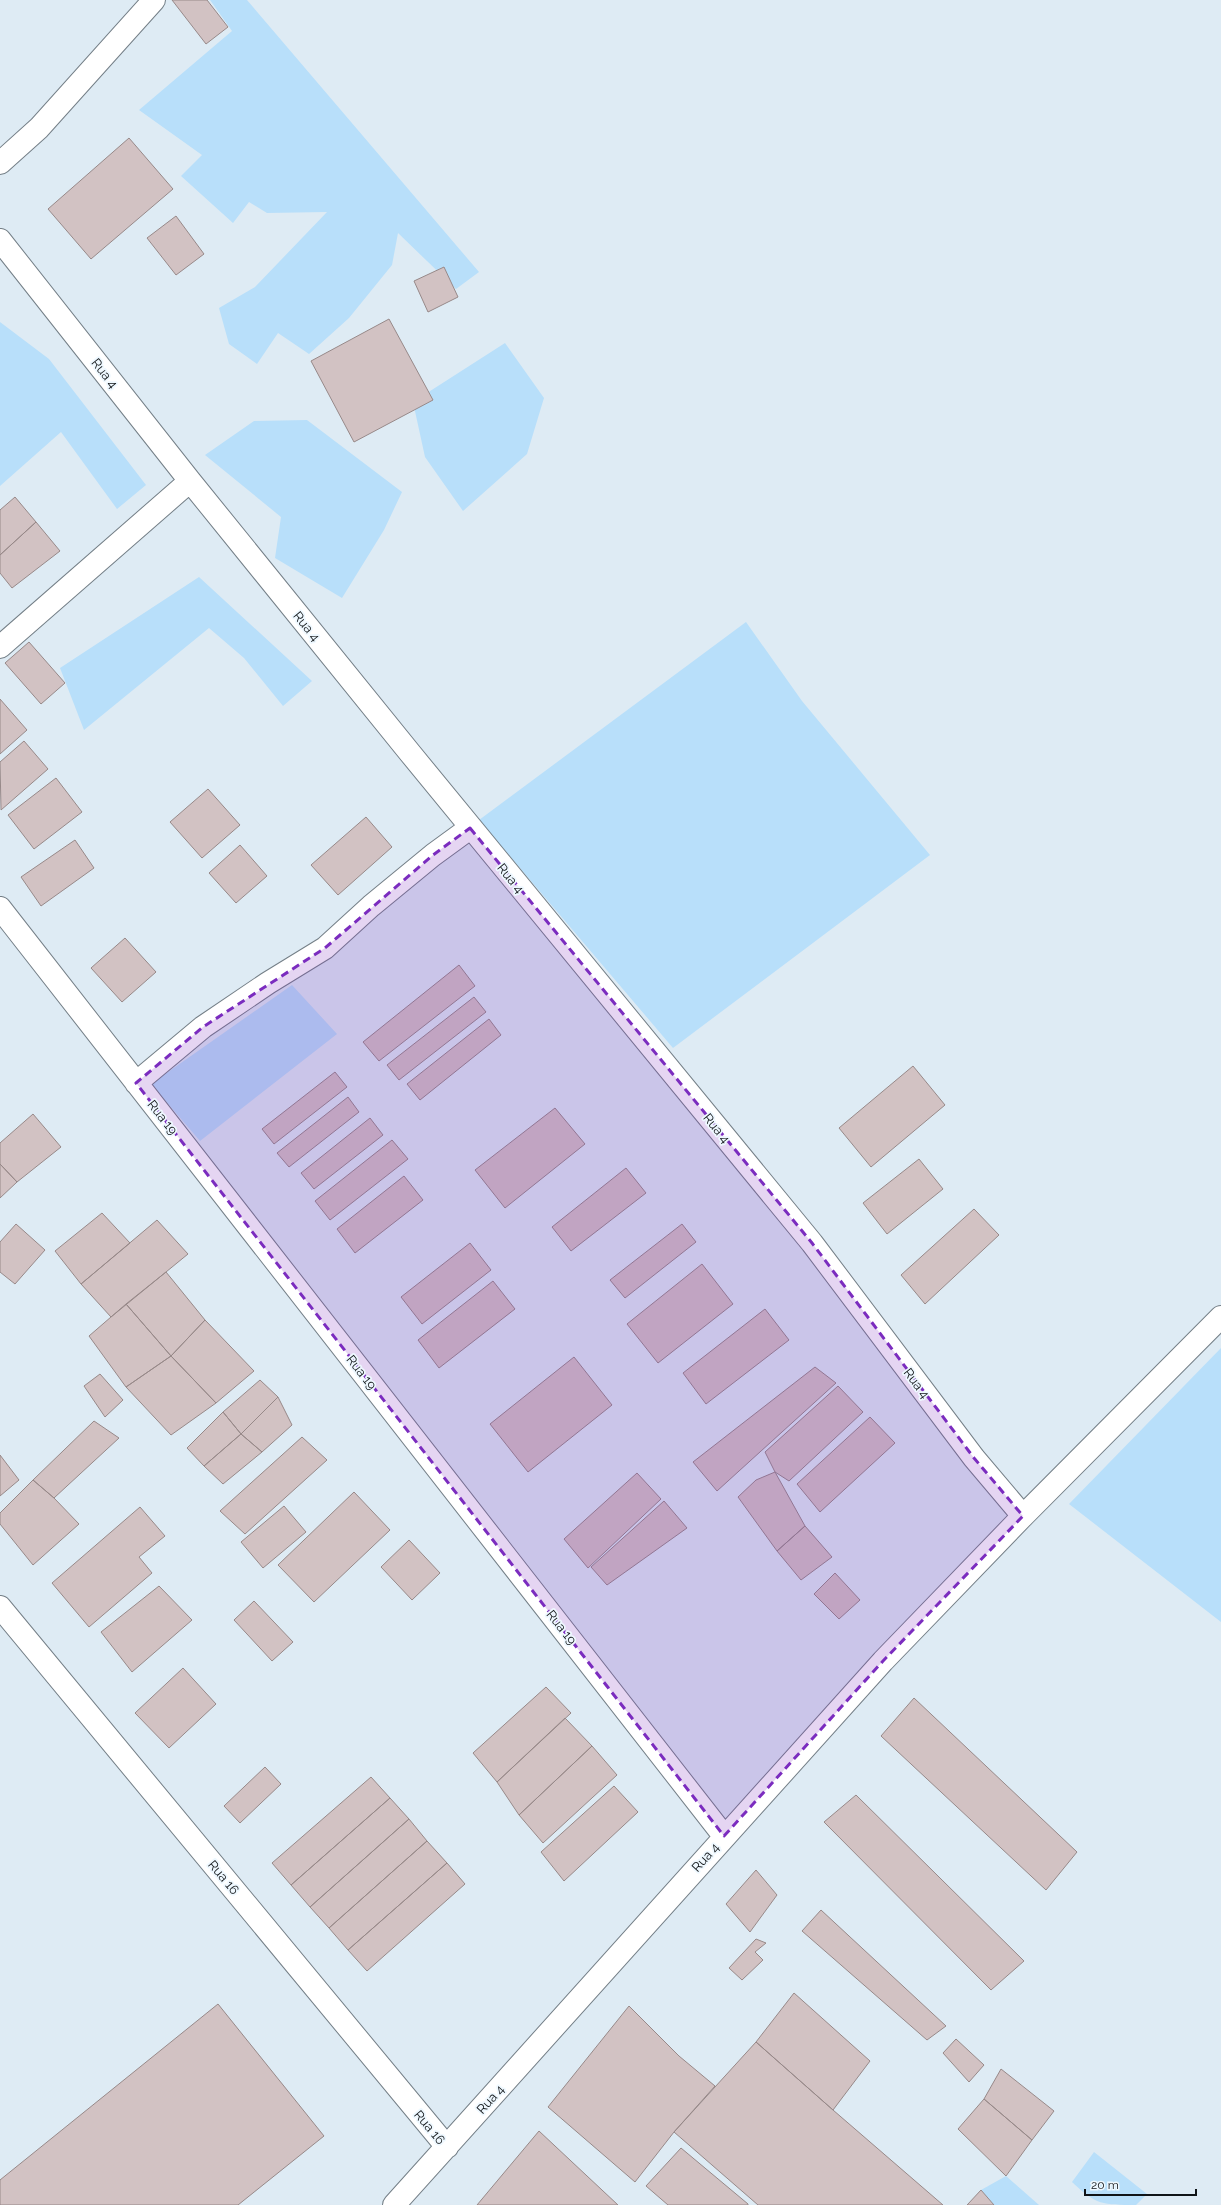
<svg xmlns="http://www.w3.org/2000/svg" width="1221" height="2205" viewBox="0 0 1221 2205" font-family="Raleway,sans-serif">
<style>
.green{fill:#b8dffa}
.building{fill:#d2c2c3;stroke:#978989}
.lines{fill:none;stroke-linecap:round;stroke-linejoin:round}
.minor-casing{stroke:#747f87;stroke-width:24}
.minor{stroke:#fff;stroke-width:22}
.marked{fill:#7b2cbf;fill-opacity:0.2;stroke:#7b2cbf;stroke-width:3;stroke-dasharray:8 5;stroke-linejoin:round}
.labels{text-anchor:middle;stroke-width:3.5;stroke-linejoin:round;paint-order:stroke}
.street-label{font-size:13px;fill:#101417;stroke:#eef8ff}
</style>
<rect width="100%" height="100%" fill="#deebf4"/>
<!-- green -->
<path class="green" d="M210,0H247L479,272L456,289L398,233L392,265L349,318L309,354L278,333L257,364L229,344L219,308L255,287L327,212L267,213L249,202L233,223L181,176L202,155L139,110L232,31Z
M0,322L49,359L146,485L117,509L61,432L0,486Z
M505,343L544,398L527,454L463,511L425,457L413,402Z
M307,420L402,492L384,530L342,598L275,558L281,517L205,455L254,421Z
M199,577L312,681L283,706L244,658L209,628L84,730L60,668Z
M746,622L802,701L930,855L673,1048L479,820Z
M292,985L337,1034L200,1141L151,1084Z
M1221,1348V1622L1069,1504Z
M1094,2152L1147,2194L1136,2205C1103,2205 1096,2205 1072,2182Z
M1006,2176L1039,2205H994L981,2190Z"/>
<!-- building -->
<path class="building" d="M172,0H207L228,27L206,44Z
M129,138L173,189L91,259L48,209Z
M176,216L204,254L176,275L147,238Z
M444,267L458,297L428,312L414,281Z
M389,319L433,400L354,442L311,361Z
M15,497L36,522L0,555V510Z
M36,522L60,551L12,588L0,573V555Z
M29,642L65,683L41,704L5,663Z
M0,699L27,730L0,754Z
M24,741L48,769L1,810L0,762Z
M56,778L82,812L34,849L8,815Z
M208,789L240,825L202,858L170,822Z
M366,817L392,847L338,895L311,865Z
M75,840L94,868L41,906L21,877Z
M240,845L267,876L236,903L209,873Z
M125,938L156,972L122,1002L91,968Z
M459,965L475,986L379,1061L363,1042Z
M474,997L486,1012L399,1080L387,1065Z
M489,1019L501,1035L420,1100L407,1084Z
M913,1066L945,1105L871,1167L839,1128Z
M335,1072L347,1087L274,1144L262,1129Z
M348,1097L359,1112L289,1167L277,1153Z
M555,1108L585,1144L505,1208L475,1170Z
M33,1114L61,1147L17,1182L0,1164V1143Z
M370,1118L383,1135L314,1189L301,1173Z
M392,1140L408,1159L330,1220L315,1201Z
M919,1159L943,1189L887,1234L863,1203Z
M0,1164L17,1182L0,1198Z
M626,1168L646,1193L571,1251L552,1227Z
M404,1176L423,1200L355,1253L337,1229Z
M974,1209L999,1235L925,1304L901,1275Z
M102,1213L130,1243L81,1284L55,1251Z
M157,1220L188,1254L111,1317L81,1284Z
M16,1224L45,1250L15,1284L0,1272V1242Z
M682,1224L696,1242L625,1298L610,1280Z
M470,1243L491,1270L422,1324L401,1297Z
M702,1264L733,1304L658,1363L627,1324Z
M166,1272L205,1320L171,1356L126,1304Z
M493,1281L515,1309L439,1368L418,1340Z
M126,1304L171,1356L126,1387L89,1336Z
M765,1309L789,1340L706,1404L683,1373Z
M205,1320L254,1371L216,1403L171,1356Z
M171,1356L216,1403L171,1435L126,1387Z
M574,1357L612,1405L528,1472L490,1424Z
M815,1367L836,1383L717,1491L693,1462Z
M100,1374L123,1400L105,1417L84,1386Z
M260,1380L278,1397L241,1434L223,1412Z
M838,1386L863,1412L789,1481L775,1472L765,1452Z
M278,1397L292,1425L262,1452L241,1434Z
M223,1412L241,1434L204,1466L187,1448Z
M870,1417L895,1443L820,1512L797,1484Z
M94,1421L119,1438L54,1498L33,1480Z
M241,1434L262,1452L223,1484L204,1466Z
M302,1437L327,1460L245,1534L220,1511Z
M0,1455L19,1480L0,1496Z
M775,1472L805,1526L777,1551L738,1497L756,1480Z
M637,1473L661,1499L588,1568L564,1539Z
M33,1480L54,1498L79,1524L33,1565L0,1524V1513Z
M354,1492L390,1530L314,1602L278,1565Z
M664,1501L687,1528L607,1585L591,1567Z
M284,1506L306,1532L263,1568L241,1542Z
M140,1507L165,1536L139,1557L152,1573L89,1627L52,1583Z
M805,1526L832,1557L801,1580L777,1551Z
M409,1540L440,1573L412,1600L381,1567Z
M835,1573L860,1600L839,1619L814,1594Z
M159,1586L192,1620L132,1672L101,1632Z
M254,1601L293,1642L272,1661L234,1620Z
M183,1668L216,1704L169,1748L135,1713Z
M546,1687L571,1713L497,1782L473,1753Z
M914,1698L1077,1852L1046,1890L881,1736Z
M565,1718L592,1746L519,1815L497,1782Z
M592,1746L617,1775L543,1843L519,1815Z
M265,1767L281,1784L240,1823L224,1806Z
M371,1777L390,1798L291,1885L272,1863Z
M614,1786L638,1812L564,1881L541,1852Z
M856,1795L1024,1961L991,1990L824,1822Z
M390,1798L409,1819L310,1907L291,1885Z
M409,1819L427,1841L329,1928L310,1907Z
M427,1841L447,1863L348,1950L329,1928Z
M447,1863L465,1884L367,1971L348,1950Z
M756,1870L777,1895L750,1932L726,1904Z
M821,1910L946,2026L927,2040L802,1931Z
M756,1939L766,1943L755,1952L763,1960L742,1980L729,1968Z
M794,1993L870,2061L833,2110L756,2042Z
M218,2004L324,2136L238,2205H0V2180Z
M629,2006L679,2056L715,2086L674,2132L635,2182L548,2107Z
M956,2039L984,2065L969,2082L943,2053Z
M756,2042L833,2110L943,2205H758L674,2132Z
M1001,2069L1054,2111L1032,2140L984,2099Z
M984,2099L1032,2140L1006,2176L958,2129Z
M539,2131L618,2205H477Z
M681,2148L748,2204V2205H668L646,2186Z
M981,2190L994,2205H967L968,2204Z"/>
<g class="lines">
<defs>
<path id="minor" d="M0,163L39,128L154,0
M0,240L190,481L410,753L812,1243L974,1458L1023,1516
M0,647L190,481
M0,908L724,1836
M136,1083L203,1027L268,983L325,948L371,906L433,855L470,828
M0,1607L447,2147
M394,2205L883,1661L1023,1516L1221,1317"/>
</defs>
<!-- minor casing -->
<use href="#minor" class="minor-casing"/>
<!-- minor -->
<use href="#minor" class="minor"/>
</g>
<!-- marked area -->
<path class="marked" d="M470,828L812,1243L974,1458L1023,1516L883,1661L724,1836L136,1083L203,1027L325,948L433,855Z"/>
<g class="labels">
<!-- street labels -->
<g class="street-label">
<text transform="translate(105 373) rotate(52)" y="5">Rua 4</text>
<text transform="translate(307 626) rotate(51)" y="5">Rua 4</text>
<text transform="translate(511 878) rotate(51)" y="5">Rua 4</text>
<text transform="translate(163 1117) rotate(52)" y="5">Rua 19</text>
<text transform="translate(717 1128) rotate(51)" y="5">Rua 4</text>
<text transform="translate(362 1372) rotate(52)" y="5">Rua 19</text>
<text transform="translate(917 1383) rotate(53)" y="5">Rua 4</text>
<text transform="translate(562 1627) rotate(52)" y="5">Rua 19</text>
<text transform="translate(705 1857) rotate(-48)" y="5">Rua 4</text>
<text transform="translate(224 1877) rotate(50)" y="5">Rua 16</text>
<text transform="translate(490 2099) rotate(-48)" y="5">Rua 4</text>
<text transform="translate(430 2127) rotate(50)" y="5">Rua 16</text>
</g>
</g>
<!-- scale -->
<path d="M1085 2189v6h111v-6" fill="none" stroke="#101417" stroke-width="2"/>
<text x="1091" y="2189" font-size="12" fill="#101417" stroke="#eef8ff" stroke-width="3" paint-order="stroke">20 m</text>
</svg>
